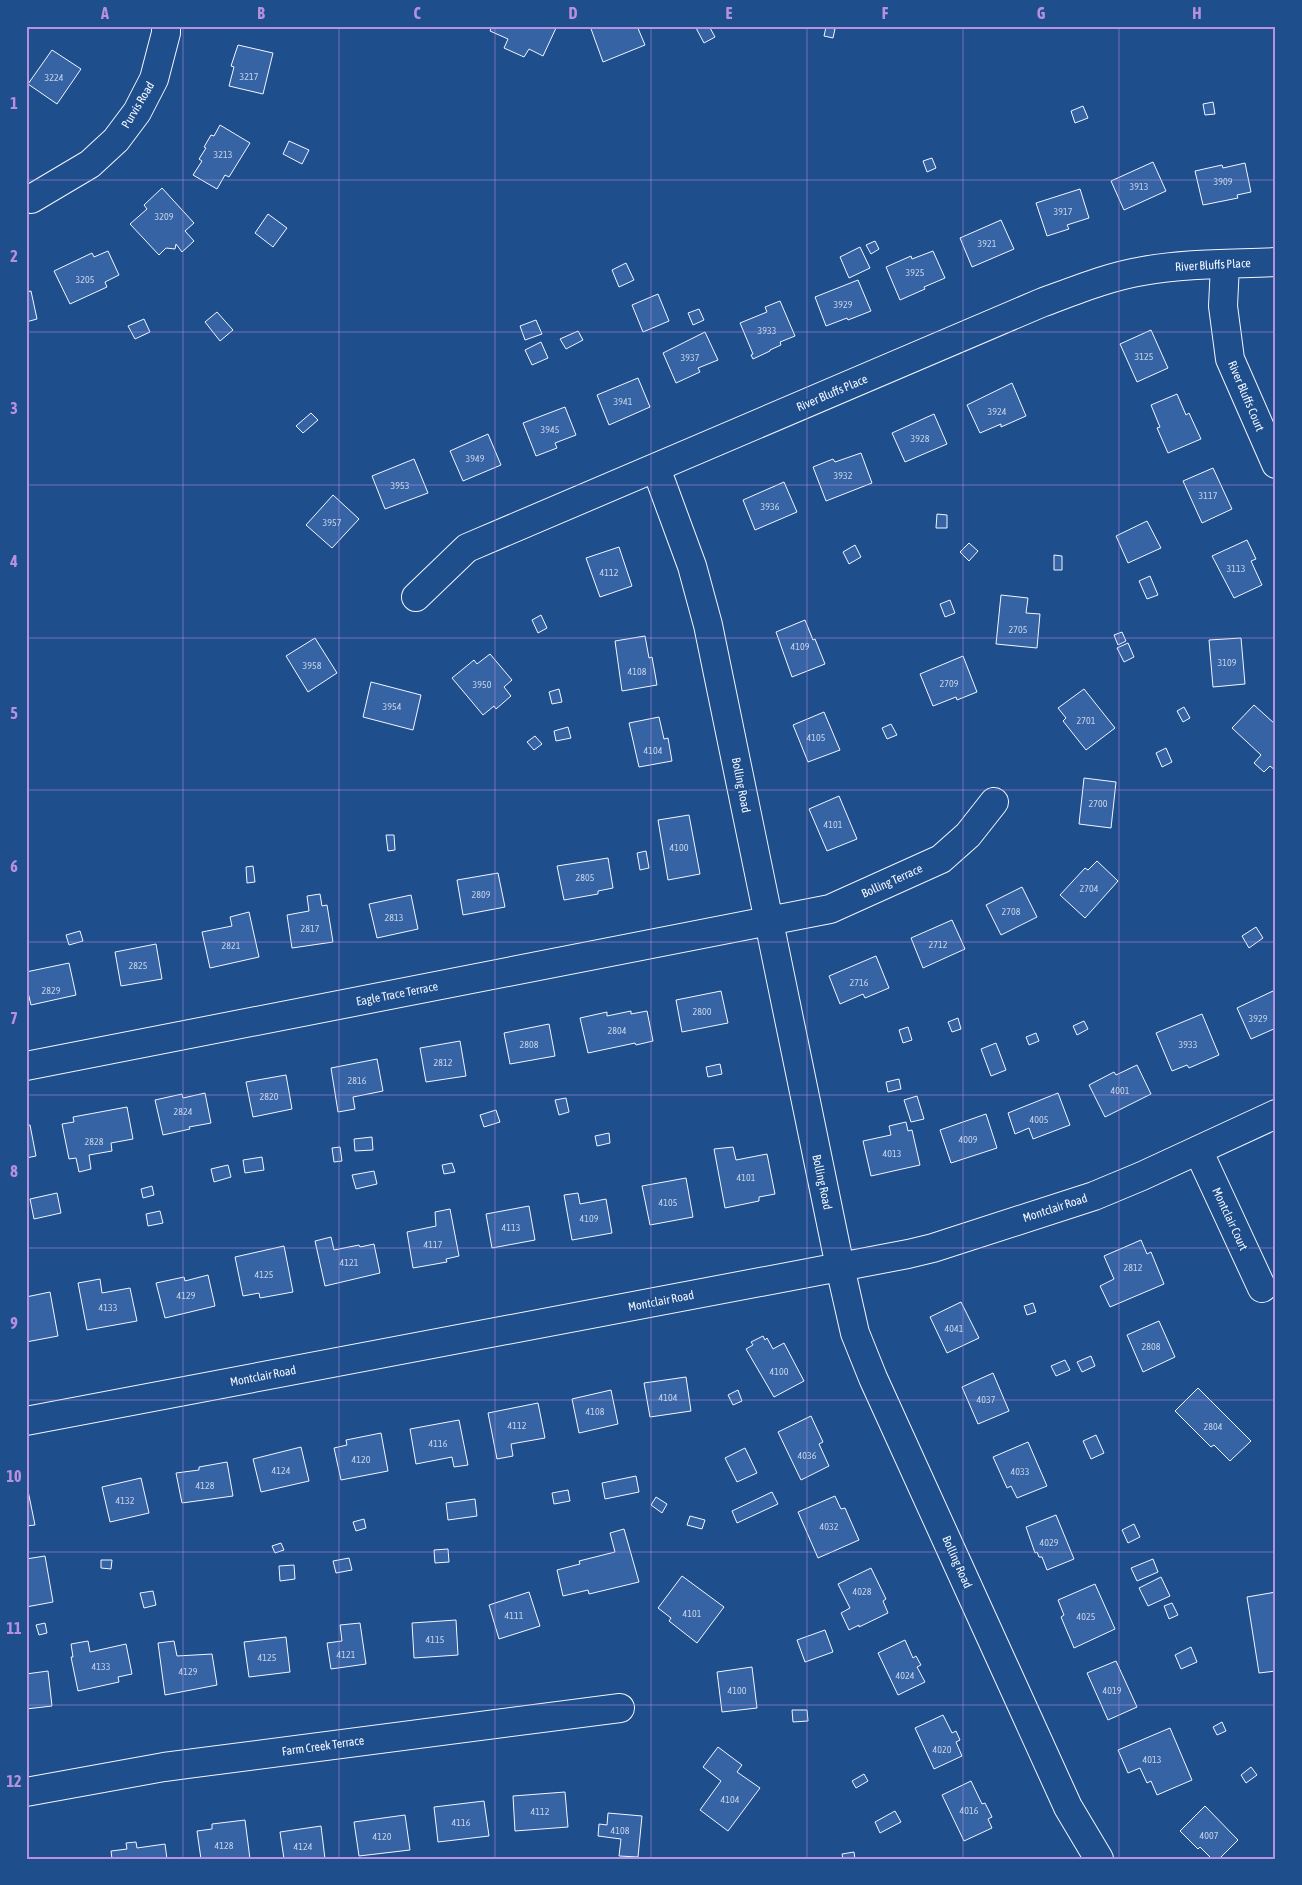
<svg xmlns="http://www.w3.org/2000/svg" width="1302" height="1885" viewBox="0 0 1302 1885" font-family="'Asap Condensed',sans-serif">
<style>
.building{fill:#3563a3;stroke:#f2f6ff}
.lines{fill:none;stroke-linecap:round;stroke-linejoin:round}
.minor-casing{stroke:#f2f6ff;stroke-width:30}
.minor{stroke:#1f4e8c;stroke-width:28}
.grid{fill:none;stroke:#b691df;stroke-width:1;stroke-opacity:0.55}
.labels{text-anchor:middle;stroke-width:4;stroke-linejoin:round;paint-order:stroke}
.number-label{font-size:10px;fill:#c3d1e8}
.street-label{font-size:12px;fill:#f2f6ff;stroke:#1f4e8c}
.neatline{fill:none;stroke:#b691df;stroke-width:2}
.grid-label{font-size:16px;text-anchor:middle;font-weight:bold;fill:#b691df}
</style>
<rect width="100%" height="100%" fill="#1f4e8c"/>
<!-- building -->
<path class="building" d="M492,26H553L556,28L543,56L529,49L524,57L504,48L508,39L490,31Z
M590,26H637L645,45L603,62Z
M701,26H709L715,37L704,43L696,28Z
M826,27L835,29L833,38L824,36Z
M238,45L273,53L263,94L229,86L234,67L231,66Z
M52,50L81,69L57,104L28,84Z
M1213,102L1215,114L1205,115L1203,104Z
M1083,106L1088,118L1075,123L1071,111Z
M220,125L250,143L229,177L225,175L217,189L193,175L202,161L199,159L206,148L204,147L211,135L214,136Z
M289,141L309,150L302,164L283,154Z
M932,158L936,168L927,172L923,161Z
M1153,162L1166,191L1124,210L1111,181Z
M1245,163L1251,192L1237,195L1238,198L1203,205L1195,171L1222,165L1223,168Z
M162,188L194,223L185,231L194,241L182,252L176,244L175,249L166,248L159,255L130,224L147,209L144,205Z
M1080,189L1089,218L1067,225L1069,229L1047,236L1036,203Z
M268,214L287,228L273,247L255,233Z
M1001,220L1014,249L972,267L960,238Z
M875,241L879,249L871,254L866,245Z
M860,247L870,268L849,278L840,257Z
M108,251L119,275L105,282L107,287L70,304L54,271L92,253L94,257Z
M933,251L945,278L924,287L925,289L900,300L886,267L911,256L912,259Z
M626,263L634,280L619,287L612,270Z
M858,280L871,311L848,320L847,318L826,326L815,297Z
M31,291L37,319L26,322V292Z
M658,294L669,321L643,332L632,305Z
M780,301L795,336L780,342L781,345L770,350V351L753,359L751,355L753,354L740,323L767,312L765,307Z
M699,309L704,320L693,325L688,313Z
M217,312L233,330L220,341L205,322Z
M144,319L150,332L135,339L128,326Z
M536,320L542,334L525,340L520,326Z
M1151,330L1168,368L1137,382L1120,344Z
M578,331L583,340L566,349L560,339Z
M705,332L718,360L698,368L700,372L676,383L663,353Z
M541,342L548,358L532,365L525,350Z
M638,378L650,407L609,425L597,395Z
M1012,383L1026,416L1001,427V424L980,433L967,405Z
M1177,394L1186,415L1189,413L1201,439L1168,453L1157,428L1160,427L1151,405Z
M565,407L576,435L555,443L557,448L536,456L523,423Z
M311,413L318,420L303,433L296,426Z
M934,414L947,444L905,462L892,433Z
M488,434L501,465L463,481L450,451Z
M861,453L872,483L826,501L813,467L833,459L835,462Z
M414,459L428,493L385,509L372,476Z
M1213,468L1232,509L1202,523L1183,481Z
M784,482L797,512L755,530L743,500Z
M333,495L359,519L332,548L306,525Z
M937,514L947,515V528H936Z
M1147,521L1161,548L1128,563L1116,536Z
M1247,540L1256,559L1251,561L1262,585L1234,598L1212,556Z
M969,543L978,551L969,561L960,552Z
M855,545L861,557L849,564L843,552Z
M619,547L632,586L600,597L586,558Z
M1054,555L1062,556V570H1054Z
M1150,576L1158,595L1147,599L1139,581Z
M1001,595L1028,598L1026,613L1040,614L1037,648L996,644Z
M950,600L955,613L945,617L940,604Z
M541,615L547,628L538,633L532,620Z
M805,620L813,640L815,639L825,664L792,677L776,632Z
M1122,632L1126,641L1118,645L1114,635Z
M645,636L649,658L652,657L657,685L622,691L615,641Z
M315,638L337,673L308,692L286,656Z
M1241,638L1245,684L1213,687L1209,640Z
M1128,643L1134,657L1124,662L1117,648Z
M490,654L512,680L504,687L511,696L496,709L494,706L483,715L452,678L474,660L477,664Z
M963,656L977,692L957,700L956,697L933,706L920,674Z
M371,682L421,695L413,730L363,717Z
M559,689L562,702L552,704L549,692Z
M1084,689L1115,728L1086,750L1063,721L1066,718L1058,708Z
M1254,705L1276,725V771L1270,766L1264,772L1254,763L1261,755L1232,728Z
M1184,707L1190,718L1183,722L1177,711Z
M824,712L840,750L808,762L793,725Z
M659,717L664,739L668,738L672,761L639,767L629,723Z
M891,724L897,735L887,739L882,728Z
M568,727L571,738L556,741L554,731Z
M535,736L542,744L534,750L527,742Z
M1166,748L1172,762L1162,767L1156,753Z
M1084,778L1116,782L1111,828L1079,824Z
M839,796L857,839L827,851L809,809Z
M689,815L700,874L668,880L658,820Z
M386,835H394L395,850L388,851Z
M646,851L649,868L640,870L637,853Z
M608,858L613,888L598,891V894L564,900L557,866Z
M1097,861L1118,881L1085,918L1060,895L1085,868L1088,870Z
M253,866L255,882L247,883L246,867Z
M498,873L505,907L463,915L457,880Z
M1022,887L1037,917L1001,935L986,905Z
M320,894L322,906L327,905L333,942L292,948L287,915L309,911L307,896Z
M411,895L418,929L377,938L369,904Z
M249,912L259,957L210,968L202,932L232,926L230,917Z
M952,920L965,949L923,968L911,938Z
M1256,927L1263,938L1249,948L1242,936Z
M80,931L83,941L69,945L66,935Z
M156,944L162,979L121,986L115,952Z
M876,956L889,988L865,998L863,994L840,1004L829,976Z
M69,963L76,995L31,1005L26,984V972Z
M721,991L728,1023L682,1032L676,1000Z
M1273,991L1276,998V1028L1251,1039L1237,1008Z
M631,1011V1014L647,1011L653,1041L636,1045L635,1043L588,1053L580,1018L607,1012V1016Z
M1202,1014L1219,1055L1189,1068L1187,1065L1172,1071L1156,1033Z
M958,1018L961,1029L952,1032L948,1022Z
M1084,1021L1088,1029L1077,1035L1073,1026Z
M549,1024L555,1056L510,1064L504,1033Z
M908,1027L912,1040L903,1043L899,1030Z
M1036,1033L1039,1041L1029,1045L1026,1037Z
M460,1041L466,1076L426,1082L420,1048Z
M996,1043L1006,1070L991,1076L981,1049Z
M377,1059L383,1091L353,1097L355,1109L338,1112L331,1068Z
M720,1064L722,1074L708,1077L706,1067Z
M1137,1065L1151,1094L1105,1117L1089,1085L1114,1072L1116,1075Z
M286,1075L292,1109L253,1117L246,1082Z
M899,1079L901,1089L888,1092L886,1082Z
M205,1093L211,1123L189,1127L190,1129L163,1135L155,1100L182,1094L183,1098Z
M1058,1093L1070,1125L1033,1139L1029,1128L1015,1134L1008,1113Z
M917,1096L924,1119L911,1122L904,1100Z
M566,1098L569,1112L559,1115L555,1100Z
M127,1107L133,1139L111,1143L112,1151L89,1155L91,1169L79,1172L76,1158L69,1159L62,1124L74,1122L73,1117Z
M496,1110L500,1122L484,1127L480,1115Z
M986,1114L997,1148L951,1163L940,1130Z
M906,1122L908,1131L912,1130L920,1165L871,1176L863,1141L891,1135L889,1126Z
M26,1125H30L36,1156L26,1158Z
M609,1133L610,1143L597,1146L595,1136Z
M372,1137L373,1150L355,1151L354,1139Z
M340,1147L342,1161L334,1162L332,1148Z
M733,1147L736,1160L767,1154L775,1194L759,1197V1201L725,1208L714,1149Z
M262,1157L264,1170L245,1173L243,1160Z
M452,1163L455,1172L444,1174L442,1165Z
M228,1165L231,1177L214,1182L211,1169Z
M374,1171L377,1184L356,1189L352,1175Z
M686,1178L693,1217L650,1225L642,1186Z
M152,1186L154,1195L143,1198L141,1189Z
M57,1193L61,1213L34,1219L30,1199Z
M578,1193L580,1204L606,1199L612,1233L572,1240L564,1195Z
M529,1206L535,1240L492,1248L486,1214Z
M450,1209L459,1256L446,1259L447,1262L413,1268L407,1232L436,1226L435,1212Z
M160,1211L163,1223L148,1226L146,1214Z
M331,1237L334,1250L359,1245L360,1247L374,1244L380,1273L325,1286L315,1241Z
M1141,1240L1147,1254L1151,1252L1164,1284L1110,1307L1100,1286L1114,1279L1104,1256Z
M284,1246L293,1292L260,1298L259,1293L243,1296L235,1257Z
M208,1275L215,1306L165,1318L156,1283L184,1277L185,1281Z
M100,1279L102,1293L130,1288L137,1321L87,1330L78,1283Z
M50,1292L58,1336L26,1342V1297Z
M961,1302L979,1338L947,1353L930,1317Z
M1033,1303L1036,1312L1027,1315L1024,1306Z
M1159,1321L1175,1357L1143,1372L1127,1335Z
M763,1336L765,1340L767,1338L773,1349L784,1343L804,1381L774,1397L746,1349L753,1345L751,1342Z
M1091,1356L1095,1366L1082,1372L1077,1362Z
M1065,1360L1070,1370L1056,1376L1051,1366Z
M993,1373L1009,1411L978,1424L962,1387Z
M686,1377L691,1411L650,1417L644,1383Z
M1198,1388L1251,1441L1230,1461L1214,1445L1211,1447L1175,1411Z
M611,1390L618,1424L579,1433L572,1399Z
M738,1390L742,1401L733,1405L728,1395Z
M538,1403L545,1438L511,1444L513,1456L497,1459L488,1413Z
M811,1416L823,1442L819,1444L829,1466L801,1480L778,1432Z
M459,1420L468,1465L454,1467L452,1457L416,1464L410,1429Z
M381,1433L388,1471L341,1480L334,1448L347,1445L346,1440Z
M1096,1435L1104,1453L1091,1459L1083,1441Z
M1028,1442L1047,1486L1017,1498L1011,1486L1007,1488L993,1457Z
M301,1447L309,1481L261,1492L253,1459Z
M745,1448L757,1473L737,1482L725,1458Z
M227,1462L233,1496L182,1503L176,1473L199,1470V1467Z
M636,1476L639,1492L605,1499L602,1483Z
M141,1478L149,1513L110,1522L102,1487Z
M26,1481L35,1525L26,1526Z
M568,1490L570,1501L554,1504L552,1493Z
M772,1492L778,1504L737,1523L732,1511Z
M835,1496L841,1509L845,1508L859,1540L818,1558L798,1512Z
M656,1497L667,1504L662,1513L651,1505Z
M475,1499L477,1516L448,1520L446,1503Z
M1056,1515L1074,1559L1047,1570L1042,1557H1039L1037,1552L1035,1553L1026,1527Z
M690,1516L705,1520L702,1529L687,1525Z
M364,1519L366,1528L356,1531L353,1522Z
M1134,1524L1140,1537L1128,1543L1122,1530Z
M624,1529L639,1582L589,1594L588,1590L563,1596L557,1570L580,1564L579,1561L615,1552L610,1533Z
M281,1543L284,1550L275,1553L272,1546Z
M448,1549L449,1562L435,1563L434,1550Z
M45,1556L53,1602L26,1607V1559Z
M349,1558L352,1570L336,1573L333,1561Z
M1153,1559L1158,1572L1137,1581L1131,1568Z
M101,1560H112L111,1569L101,1568Z
M294,1565L295,1579L280,1581L279,1566Z
M871,1568L886,1599L883,1601L888,1613L859,1627V1625L849,1630L841,1613L850,1608L838,1584Z
M682,1576L724,1607L697,1643L669,1621L671,1618L658,1608Z
M1161,1577L1170,1596L1148,1606L1139,1588Z
M1095,1584L1115,1629L1074,1648L1061,1617L1064,1615L1058,1600Z
M153,1591L156,1605L144,1608L140,1593Z
M529,1592L540,1626L499,1639L489,1605Z
M1276,1592V1671L1259,1673L1247,1597Z
M1172,1603L1178,1615L1169,1619L1164,1606Z
M456,1620L458,1655L414,1658L412,1623Z
M45,1623L47,1633L39,1635L36,1625Z
M360,1623L366,1664L331,1669L327,1643L342,1641L340,1625Z
M825,1630L833,1652L805,1662L797,1640Z
M286,1637L290,1672L249,1677L244,1642Z
M905,1640L913,1658L916,1656L921,1665L917,1667L925,1682L898,1695L878,1653Z
M88,1641L90,1652L126,1644L132,1674L118,1677L119,1682L78,1691L71,1657H73L71,1644Z
M174,1641L177,1656L212,1654L217,1685L165,1695L158,1643Z
M1191,1647L1197,1662L1181,1669L1175,1655Z
M1116,1661L1137,1707L1108,1720L1087,1673Z
M752,1667L757,1708L722,1712L717,1672Z
M48,1671L52,1706L26,1709V1674Z
M792,1710H807L808,1721L793,1722Z
M943,1715L952,1733L956,1731L960,1740L956,1742L962,1756L934,1769L915,1728Z
M1222,1722L1226,1731L1217,1735L1213,1727Z
M1170,1728L1192,1780L1157,1795L1151,1781L1147,1783L1140,1768L1128,1773L1118,1750Z
M718,1747L742,1765L737,1772L760,1788L728,1831L700,1810L721,1781L703,1767Z
M1251,1767L1257,1775L1246,1783L1241,1775Z
M864,1774L868,1781L856,1788L852,1781Z
M971,1781L982,1804L985,1803L992,1817L988,1819L992,1828L964,1841L942,1795Z
M565,1792L568,1827L515,1831L513,1796Z
M484,1801L489,1836L438,1842L434,1807Z
M1205,1806L1238,1840L1219,1859H1212L1200,1847L1198,1849L1180,1831Z
M895,1811L901,1822L880,1833L875,1822Z
M608,1813L642,1816L638,1857L619,1856L621,1839L598,1836L599,1824L607,1825Z
M405,1815L410,1850L359,1856L354,1822Z
M245,1820L250,1859H201L197,1831L212,1829V1824Z
M321,1826L325,1859H284L280,1832Z
M136,1842L137,1848L165,1844L167,1859H112L111,1851L127,1849L126,1843Z
M854,1852L855,1859H843L842,1854Z"/>
<g class="lines">
<defs>
<path id="minor" d="M31,199L90,164L116,140L137,112L154,79L166,33V26
M1225,265L1223,306L1230,359L1276,464
M656,468L692,566L708,625L840,1267L855,1333L873,1378L1068,1807L1099,1859
M416,597L467,548L1041,303C1074,291 1107,277 1143,271C1186,263 1232,264 1276,262
M26,1066L830,909L941,859L968,835L994,802
M1198,1150L1262,1288
M26,1421L908,1254L933,1248L1094,1196L1142,1176L1276,1114
M26,1792L164,1767L620,1708"/>
</defs>
<!-- minor casing -->
<use href="#minor" class="minor-casing"/>
<!-- minor -->
<use href="#minor" class="minor"/>
</g>
<!-- grid -->
<path class="grid" d="M183,26V1859M339,26V1859M495,26V1859M651,26V1859M807,26V1859M963,26V1859M1119,26V1859M26,180H1276M26,332H1276M26,485H1276M26,638H1276M26,790H1276M26,942H1276M26,1095H1276M26,1248H1276M26,1400H1276M26,1552H1276M26,1705H1276"/>
<g class="labels">
<!-- number labels -->
<g class="number-label">
<text x="249" y="80">3217</text>
<text x="54" y="81">3224</text>
<text x="223" y="158">3213</text>
<text x="1223" y="185">3909</text>
<text x="1139" y="190">3913</text>
<text x="1063" y="215">3917</text>
<text x="164" y="220">3209</text>
<text x="987" y="247">3921</text>
<text x="915" y="276">3925</text>
<text x="85" y="283">3205</text>
<text x="843" y="308">3929</text>
<text x="767" y="334">3933</text>
<text x="1144" y="360">3125</text>
<text x="690" y="361">3937</text>
<text x="623" y="405">3941</text>
<text x="997" y="415">3924</text>
<text x="550" y="433">3945</text>
<text x="920" y="442">3928</text>
<text x="475" y="462">3949</text>
<text x="843" y="479">3932</text>
<text x="400" y="489">3953</text>
<text x="1208" y="499">3117</text>
<text x="770" y="510">3936</text>
<text x="332" y="526">3957</text>
<text x="1236" y="572">3113</text>
<text x="609" y="576">4112</text>
<text x="1018" y="633">2705</text>
<text x="800" y="650">4109</text>
<text x="1227" y="666">3109</text>
<text x="312" y="669">3958</text>
<text x="637" y="675">4108</text>
<text x="949" y="687">2709</text>
<text x="482" y="688">3950</text>
<text x="392" y="710">3954</text>
<text x="1086" y="724">2701</text>
<text x="816" y="741">4105</text>
<text x="653" y="754">4104</text>
<text x="1098" y="807">2700</text>
<text x="833" y="828">4101</text>
<text x="679" y="851">4100</text>
<text x="585" y="881">2805</text>
<text x="1089" y="892">2704</text>
<text x="481" y="898">2809</text>
<text x="1011" y="915">2708</text>
<text x="394" y="921">2813</text>
<text x="310" y="932">2817</text>
<text x="938" y="948">2712</text>
<text x="231" y="949">2821</text>
<text x="138" y="969">2825</text>
<text x="859" y="986">2716</text>
<text x="51" y="994">2829</text>
<text x="702" y="1015">2800</text>
<text x="1258" y="1022">3929</text>
<text x="617" y="1034">2804</text>
<text x="529" y="1048">2808</text>
<text x="1188" y="1048">3933</text>
<text x="443" y="1066">2812</text>
<text x="357" y="1084">2816</text>
<text x="1120" y="1094">4001</text>
<text x="269" y="1100">2820</text>
<text x="183" y="1115">2824</text>
<text x="1039" y="1123">4005</text>
<text x="968" y="1143">4009</text>
<text x="94" y="1145">2828</text>
<text x="892" y="1157">4013</text>
<text x="746" y="1181">4101</text>
<text x="668" y="1206">4105</text>
<text x="589" y="1222">4109</text>
<text x="511" y="1231">4113</text>
<text x="433" y="1248">4117</text>
<text x="349" y="1266">4121</text>
<text x="1133" y="1271">2812</text>
<text x="264" y="1278">4125</text>
<text x="186" y="1299">4129</text>
<text x="108" y="1311">4133</text>
<text x="954" y="1332">4041</text>
<text x="1151" y="1350">2808</text>
<text x="779" y="1375">4100</text>
<text x="668" y="1401">4104</text>
<text x="986" y="1403">4037</text>
<text x="595" y="1415">4108</text>
<text x="517" y="1429">4112</text>
<text x="1213" y="1430">2804</text>
<text x="438" y="1447">4116</text>
<text x="807" y="1459">4036</text>
<text x="361" y="1463">4120</text>
<text x="281" y="1474">4124</text>
<text x="1020" y="1475">4033</text>
<text x="205" y="1489">4128</text>
<text x="125" y="1504">4132</text>
<text x="829" y="1530">4032</text>
<text x="1049" y="1546">4029</text>
<text x="862" y="1595">4028</text>
<text x="692" y="1617">4101</text>
<text x="514" y="1619">4111</text>
<text x="1086" y="1620">4025</text>
<text x="435" y="1643">4115</text>
<text x="346" y="1658">4121</text>
<text x="267" y="1661">4125</text>
<text x="101" y="1670">4133</text>
<text x="188" y="1675">4129</text>
<text x="905" y="1679">4024</text>
<text x="737" y="1694">4100</text>
<text x="1112" y="1694">4019</text>
<text x="942" y="1753">4020</text>
<text x="1152" y="1763">4013</text>
<text x="730" y="1803">4104</text>
<text x="969" y="1814">4016</text>
<text x="540" y="1815">4112</text>
<text x="461" y="1826">4116</text>
<text x="620" y="1834">4108</text>
<text x="1209" y="1839">4007</text>
<text x="382" y="1840">4120</text>
<text x="224" y="1849">4128</text>
<text x="303" y="1850">4124</text>
</g>
<!-- street labels -->
<g class="street-label">
<text transform="translate(138 105) rotate(-59)" y="4">Purvis Road</text>
<text transform="translate(1213 265) rotate(-3)" y="4">River Bluffs Place</text>
<text transform="translate(832 393) rotate(-23)" y="4">River Bluffs Place</text>
<text transform="translate(1246 396) rotate(67)" y="4">River Bluffs Court</text>
<text transform="translate(741 785) rotate(79)" y="4">Bolling Road</text>
<text transform="translate(892 881) rotate(-24)" y="4">Bolling Terrace</text>
<text transform="translate(397 994) rotate(-11)" y="4">Eagle Trace Terrace</text>
<text transform="translate(822 1182) rotate(78)" y="4">Bolling Road</text>
<text transform="translate(1055 1208) rotate(-18)" y="4">Montclair Road</text>
<text transform="translate(1230 1219) rotate(65)" y="4">Montclair Court</text>
<text transform="translate(661 1301) rotate(-11)" y="4">Montclair Road</text>
<text transform="translate(263 1376) rotate(-11)" y="4">Montclair Road</text>
<text transform="translate(957 1562) rotate(66)" y="4">Bolling Road</text>
<text transform="translate(323 1746) rotate(-8)" y="4">Farm Creek Terrace</text>
</g>
</g>
<!-- border -->
<rect width="1302" height="1885" fill="none" stroke="#1f4e8c" stroke-width="55"/>
<rect x="28" y="28" width="1246" height="1830" class="neatline"/>
<g class="grid-label">
<text x="105" y="19">A</text>
<text x="261" y="19">B</text>
<text x="417" y="19">C</text>
<text x="573" y="19">D</text>
<text x="729" y="19">E</text>
<text x="885" y="19">F</text>
<text x="1041" y="19">G</text>
<text x="1197" y="19">H</text>
<text x="14" y="109">1</text>
<text x="14" y="262">2</text>
<text x="14" y="414">3</text>
<text x="14" y="567">4</text>
<text x="14" y="719">5</text>
<text x="14" y="872">6</text>
<text x="14" y="1024">7</text>
<text x="14" y="1177">8</text>
<text x="14" y="1329">9</text>
<text x="14" y="1482">10</text>
<text x="14" y="1634">11</text>
<text x="14" y="1787">12</text>
</g>
</svg>
